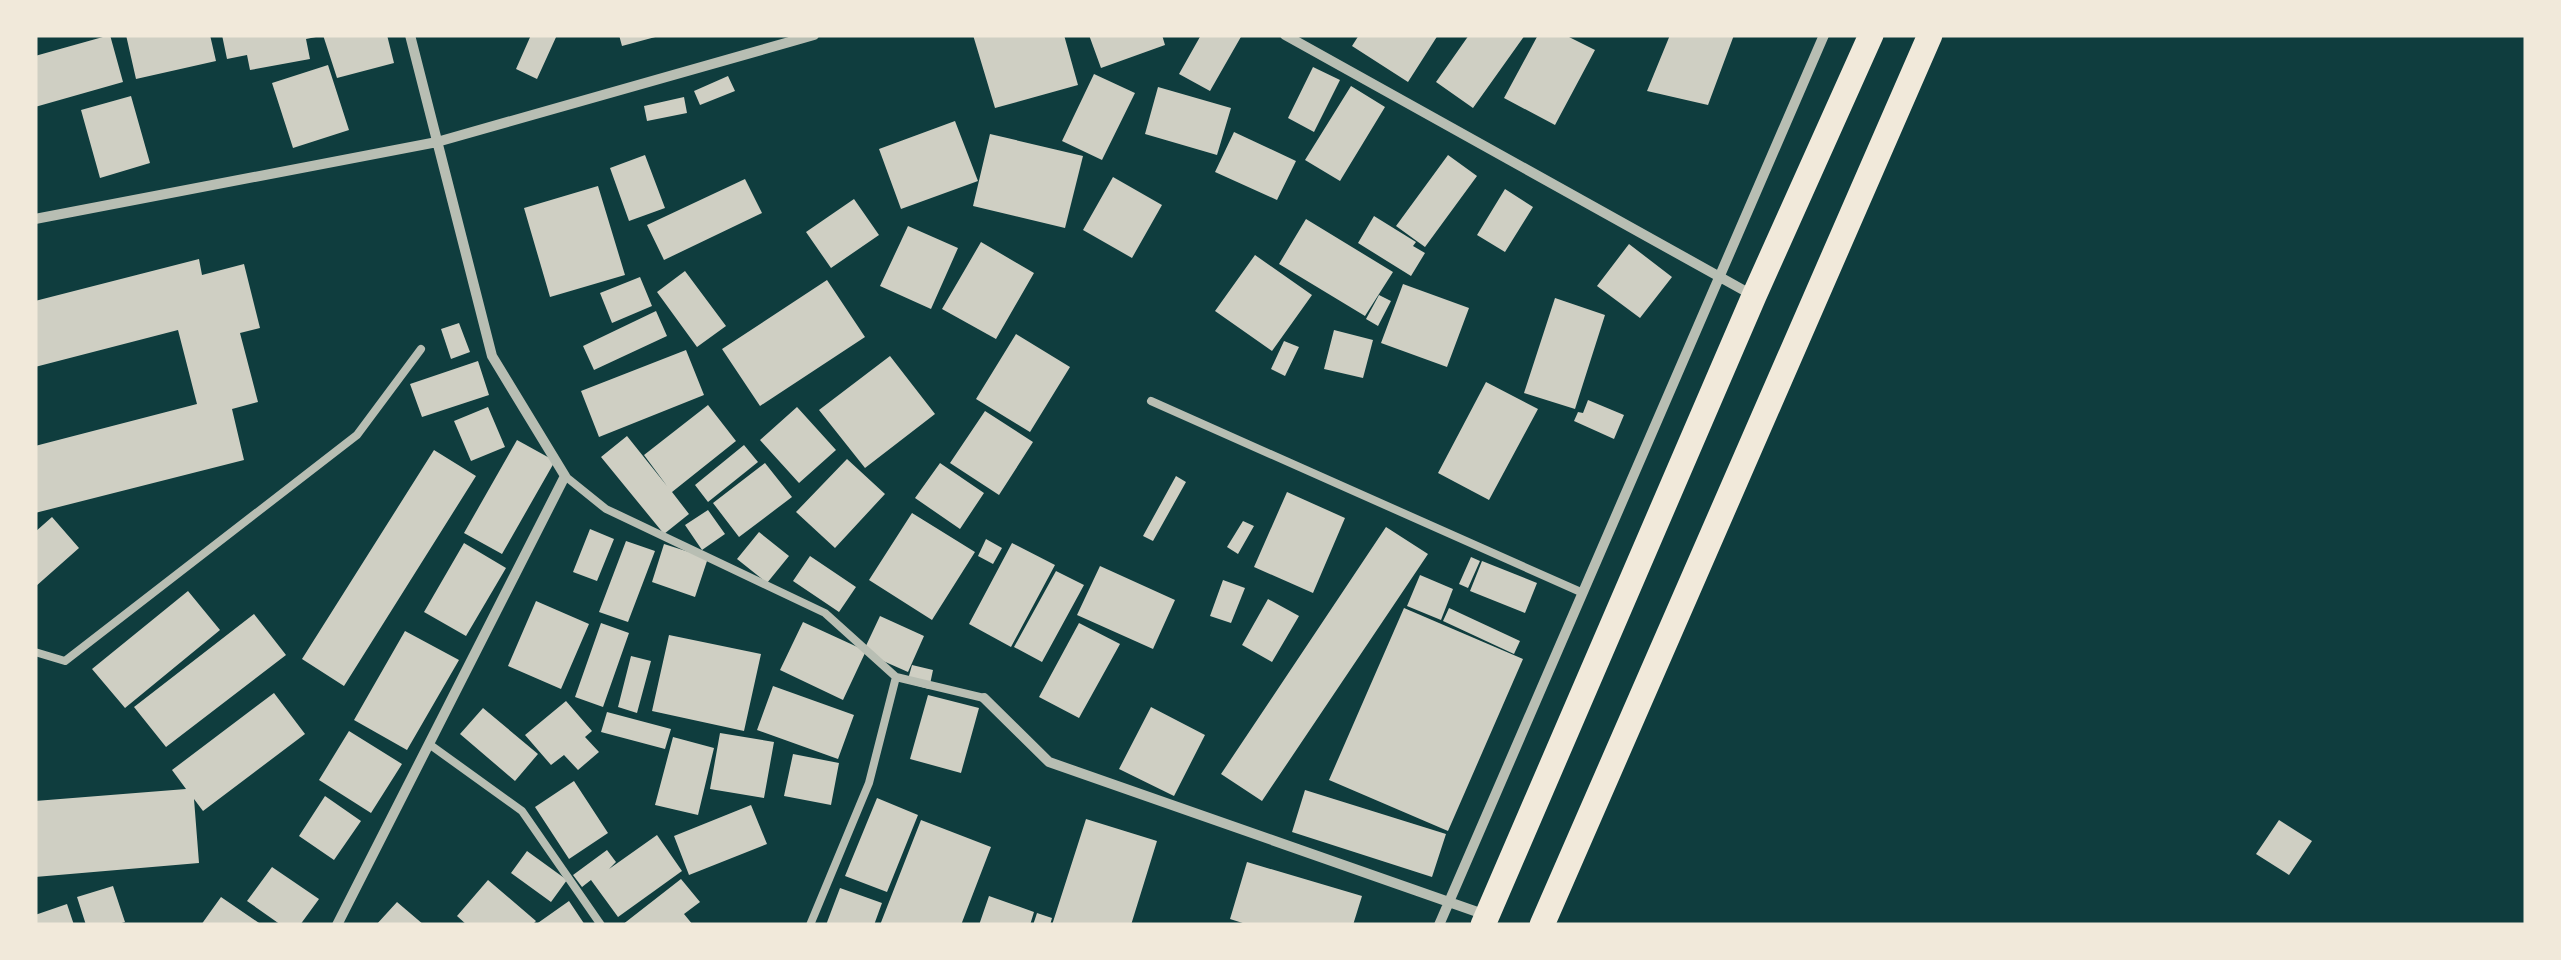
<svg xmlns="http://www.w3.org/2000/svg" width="2561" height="960" viewBox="0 0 2561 960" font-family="Arial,sans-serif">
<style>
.building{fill:#cfcfc3}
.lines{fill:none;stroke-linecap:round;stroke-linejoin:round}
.service{stroke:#b8beb3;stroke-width:8}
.minor{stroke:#b8beb3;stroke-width:10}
.trunk{stroke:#f1e9da;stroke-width:25}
</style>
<rect width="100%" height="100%" fill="#0f3d3e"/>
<!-- building -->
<path class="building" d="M110,35L123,82L35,107V56Z
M126,35H210L216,61L136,79Z
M222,35H316V37L306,39L310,59L250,70L247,55L227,59Z
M323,35H387L394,63L337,78Z
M531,35H557L537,79L516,69Z
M619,35H659V36L622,46Z
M973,35H1064L1078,85L995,108Z
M1089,35H1162L1165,45L1101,68Z
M1201,35H1242L1210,91L1179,74Z
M1359,35H1438L1408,82L1352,46Z
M1469,35H1525L1473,108L1436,82Z
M1538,35H1565L1595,50L1555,125L1504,98Z
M1670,35H1734L1708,105L1647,91Z
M328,65L349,130L293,148L272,83Z
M1313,67L1340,80L1314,132L1288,118Z
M1094,74L1135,93L1102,160L1062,141Z
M728,76L735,91L700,105L694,91Z
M1351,86L1385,107L1340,181L1305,160Z
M1158,87L1231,108L1217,155L1145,134Z
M131,96L150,163L100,178L81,110Z
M684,97L687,113L647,121L644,106Z
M955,121L978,181L901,209L879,149Z
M1234,132L1296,161L1277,200L1215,172Z
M990,134L1083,156L1065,228L973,206Z
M645,155L665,208L629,221L610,168Z
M1448,155L1477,176L1425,247L1396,226Z
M1113,177L1162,205L1132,258L1083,230Z
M745,179L762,213L664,260L647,225Z
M598,186L625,275L550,297L524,208Z
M1505,189L1533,207L1505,252L1477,235Z
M854,199L879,235L831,268L806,232Z
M1374,216L1416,242L1413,246L1425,253L1411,276L1358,243Z
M1306,219L1393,272L1365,316L1279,264Z
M908,226L958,248L931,309L880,286Z
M981,242L1034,273L996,339L942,309Z
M1629,244L1672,277L1640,318L1597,286Z
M1255,255L1312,295L1272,351L1215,311Z
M199,259L202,275L244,264L260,328L240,333L258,402L232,409L244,460L35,513V446L197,404L178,330L35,367V301Z
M685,271L726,326L697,347L657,292Z
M640,277L652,306L612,323L600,293Z
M827,280L865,337L760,406L722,349Z
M1403,284L1469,308L1447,367L1381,343Z
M1379,295L1391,301L1378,326L1366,319Z
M1555,298L1605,315L1575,409L1524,393Z
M656,311L667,336L594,370L583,346Z
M459,323L470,352L451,359L441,329Z
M1334,330L1373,340L1363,378L1324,369Z
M1016,334L1070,367L1030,432L976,399Z
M1284,341L1299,347L1285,376L1271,369Z
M686,350L704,395L599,437L581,391Z
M890,356L935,414L865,468L819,410Z
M478,361L489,395L422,417L410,384Z
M1486,382L1538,409L1489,500L1438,473Z
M1588,400L1624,415L1614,439L1574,421L1578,412L1583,413Z
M708,405L736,441L672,492L689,514L664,534L601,457L627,436L667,486L644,455Z
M488,407L505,447L471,461L454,421Z
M797,407L836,450L799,483L760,440Z
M985,411L1033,442L999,495L950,463Z
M517,440L555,461L502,554L464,533Z
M744,445L758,462L708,502L695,485Z
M434,450L476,476L344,686L302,659Z
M847,459L885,494L835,548L796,512Z
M765,463L792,497L739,537L713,503Z
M940,463L984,493L960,529L915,498Z
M1176,476L1186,482L1153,541L1143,536Z
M1287,492L1345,518L1313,593L1254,567Z
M708,510L725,534L702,550L685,525Z
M912,513L975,552L932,620L869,580Z
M52,517L79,548L35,587V532Z
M1243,521L1254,526L1238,554L1227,547Z
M1386,527L1428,554L1262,801L1221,774Z
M590,529L614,539L597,581L573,572Z
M759,532L789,556L767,583L737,559Z
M986,539L1002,548L993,564L978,556Z
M626,541L655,551L628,622L599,612Z
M464,543L506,568L466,636L424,612Z
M1012,543L1055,565L1011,647L969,624Z
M664,544L708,558L695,597L652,582Z
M810,556L856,587L839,612L793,581Z
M1471,557L1480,561L1468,588L1459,584Z
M1482,561L1537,583L1525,613L1470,591Z
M1100,566L1175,600L1153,649L1077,615Z
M1056,571L1084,585L1042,662L1014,647Z
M1420,575L1453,589L1441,620L1407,606Z
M1223,580L1245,588L1231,623L1210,616Z
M188,591L220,630L125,708L92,669Z
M1268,599L1299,616L1272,662L1242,645Z
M536,601L589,624L561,689L508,666Z
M1404,608L1523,659L1448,831L1329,780Z
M1449,608L1520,641L1514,654L1443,621Z
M254,614L286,655L166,747L134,707Z
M880,616L924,636L908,672L865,653L843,700L780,670L803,622L864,650Z
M601,623L629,633L603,707L575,697Z
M1079,623L1120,644L1079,718L1039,697Z
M405,631L459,660L407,750L354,720Z
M669,635L761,654L744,731L652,711Z
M631,656L651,661L637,713L618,707Z
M912,665L933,670L929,689L907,683Z
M773,686L854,715L838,759L757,730Z
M274,693L305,734L203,811L194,799L199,863L35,877V801L186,789L172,770Z
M928,695L979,708L961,773L910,759Z
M566,701L592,731L585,737L599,752L578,770L564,755L551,765L525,735Z
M1151,707L1205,735L1174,796L1119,769Z
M483,708L538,754L515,781L460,734Z
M607,712L671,729L665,749L601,732Z
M349,731L402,764L371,813L319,780Z
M720,733L774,742L764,798L710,789Z
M673,737L714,748L698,815L655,805Z
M793,754L839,763L831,805L784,796Z
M574,781L608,833L569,859L535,807Z
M1305,790L1446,834L1432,877L1292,832Z
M325,796L361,821L334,860L299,836Z
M877,798L918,815L887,892L845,876Z
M751,805L767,844L689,875L674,836Z
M1086,819L1157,841L1131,925H1052Z
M921,820L991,847L961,925H880Z
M2279,820L2312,841L2289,875L2256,854Z
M657,835L682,871L618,917L591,880L582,887L573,875L607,850L616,862L609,869Z
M527,851L567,880L551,902L511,873Z
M1247,862L1362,896L1353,925H1249L1230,919Z
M272,867L319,899L300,925H281L247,901Z
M681,879L700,902L684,914L693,925H622Z
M488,880L536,921L532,925H467L457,916Z
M113,886L125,922L115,925H86L77,897Z
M840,888L882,903L874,925H826Z
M989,896L1034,912L1030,925H979Z
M221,897L262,925H201Z
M569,901L585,925H535Z
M397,902L424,925H376Z
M67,904L74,925H35V915Z
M1037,913L1052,918L1050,925H1033Z"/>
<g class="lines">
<!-- service -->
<path class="service" d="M1151,401L1583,593
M565,476L606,509L825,613L896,677L984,698
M35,652L65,661L357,435L421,349
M429,744L522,811L601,925
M810,925L869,783L896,677"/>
<!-- minor -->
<path class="minor" d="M1285,35L1754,296
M35,219L437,142L814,35
M984,698L1049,762L1486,915
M337,925L565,476L492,356L410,35
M1439,925L1824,35"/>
<!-- trunk -->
<path class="trunk" d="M1483,925L1754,296L1871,35
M1542,925L1930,35"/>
</g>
<!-- border -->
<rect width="2561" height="960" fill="none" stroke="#f1e9da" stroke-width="75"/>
</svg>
